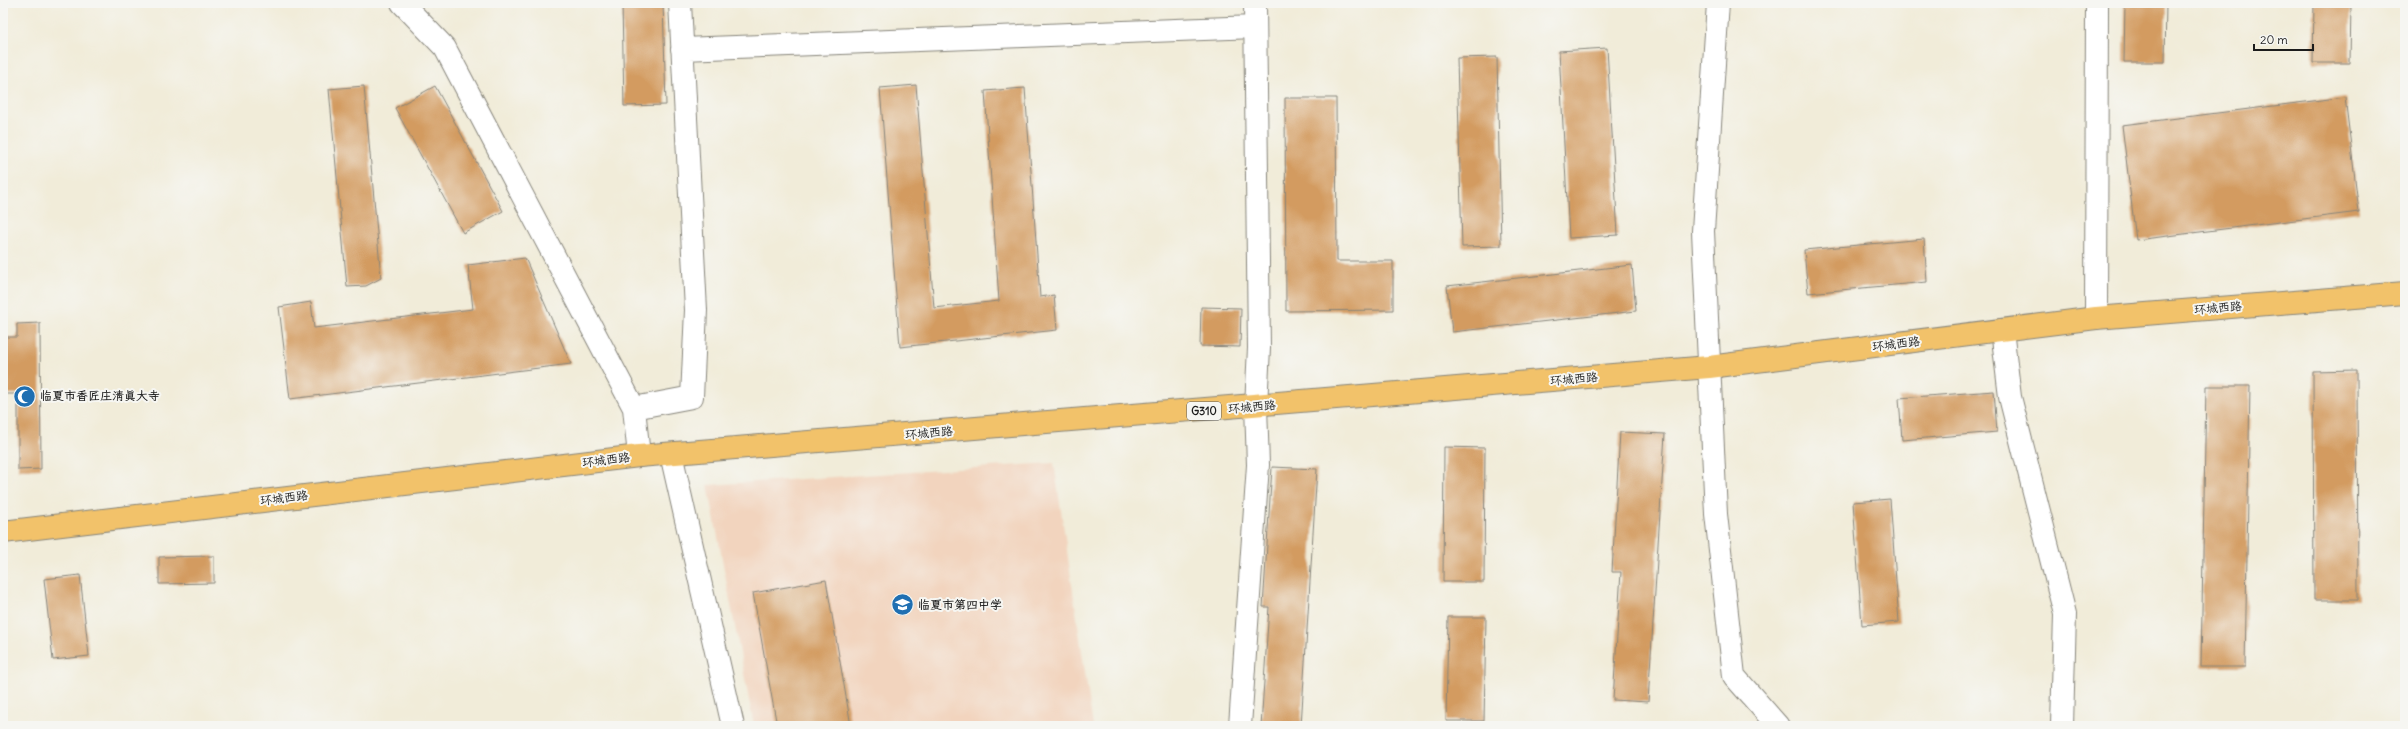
<svg xmlns="http://www.w3.org/2000/svg" width="2408" height="729" viewBox="0 0 2408 729" font-family="Delius,'LXGW WenKai TC',sans-serif">
<style>
.built{fill:#f2d4be}
.building{fill:#d39b60}
.lines{fill:none;stroke-linecap:round;stroke-linejoin:round}
.minor-casing{stroke:#86847a;stroke-width:24}
.highway-casing{stroke:#86847a;stroke-width:24}
.minor{stroke:#fff;stroke-width:22}
.highway{stroke:#f2c26a;stroke-width:22}
.labels{text-anchor:middle;stroke-width:4;stroke-linejoin:round;paint-order:stroke}
.shield{fill:#f6f6f2;stroke:#5d5d5c;stroke-width:1}
.shield-label{font-size:11px;font-weight:bold;fill:#1c1c1c}
.street-label{font-size:12px;fill:#1c1c1c;stroke:#f6f6f2}
.poi-label{font-size:12px;font-weight:bold;fill:#1c1c1c;stroke:#f6f6f2;text-anchor:start}
</style>
<rect width="100%" height="100%" fill="#f6f6f2"/>
<filter id="ink" filterUnits="userSpaceOnUse"><feTurbulence type="fractalNoise" baseFrequency=".025" numOctaves="2"/><feDisplacementMap in="SourceGraphic" scale="8" xChannelSelector="R" yChannelSelector="G"/><feConvolveMatrix kernelMatrix="1 2 1 2 8 2 1 2 1" color-interpolation-filters="sRGB"/></filter>
<filter id="wash" filterUnits="userSpaceOnUse"><feTurbulence type="fractalNoise" baseFrequency=".012" numOctaves="4" result="noise"/><feDisplacementMap in="SourceGraphic" scale="16" xChannelSelector="R" yChannelSelector="G"/><feGaussianBlur stdDeviation="0.9" result="paint"/><feColorMatrix in="noise" values="0 0 0 0 0 0 0 0 0 0 0 0 0 0 0 0 0 1.4 0 .05"/><feComposite in="paint" operator="in"/></filter>
<g filter="url(#wash)">
<rect width="100%" height="100%" fill="#f1ecd9"/>
<!-- built -->
<path class="built" d="M1054,463L1093,726H754L708,485Z"/>
<g id="blocks">
<!-- building -->
<path class="building" d="M622,3H663L666,105L624,106Z
M2125,3H2166L2165,62H2124Z
M2314,3H2351L2350,63H2313Z
M1607,48L1618,235L1569,238L1559,51Z
M1497,57L1501,246L1462,247L1457,58Z
M916,85L934,308L999,301L985,91L1025,88L1040,297L1054,295L1057,330L900,347L880,88Z
M364,86L381,278L366,286L347,287L329,89Z
M435,86L503,211L463,233L395,108Z
M2345,97L2359,212L2136,240L2122,125Z
M1285,98H1336L1337,261H1393V310L1286,311Z
M1924,239L1927,282L1808,293L1804,250Z
M525,258L571,364L290,399L279,307L311,302L314,328L473,309L468,265Z
M1632,265L1636,311L1452,332L1447,286Z
M1201,307L1241,308L1240,347L1200,346Z
M40,323L41,469L18,470V394H3V337H17V324Z
M2357,370L2358,600H2314L2313,371Z
M2206,386H2250L2245,667H2201Z
M1994,391L1997,432L1902,440L1899,398Z
M1620,432L1665,434L1648,702L1613,700L1621,572H1612Z
M1444,447L1485,448L1484,582H1443Z
M1272,467L1317,469L1301,726H1261L1269,607H1263Z
M1890,499L1899,622L1862,625L1853,502Z
M214,556V583L159,584V557Z
M80,575L89,656L53,660L44,579Z
M826,580L851,726H777L753,593Z
M1448,617H1486L1484,721H1446Z"/>
</g>
</g>
<g filter="url(#ink)">
<use href="#blocks" fill-opacity="0" stroke="#86847a" stroke-width="1"/>
<g class="lines">
<defs>
<path id="minor" d="M402,3L445,48L634,408L639,456
M1718,3L1703,231L1716,514L1734,676L1778,726
M682,49L1255,27
M2096,318L2097,3
M2002,330L2010,397L2065,614L2062,726
M634,408L692,397L696,310L680,3
M671,454L733,726
M1240,726L1258,465L1256,406L1259,348L1255,3"/>
<path id="highway" d="M3,532L639,456L1709,367L2096,318L2405,293"/>
</defs>
<!-- minor casing -->
<use href="#minor" class="minor-casing"/>
<!-- highway casing -->
<use href="#highway" class="highway-casing"/>
<!-- minor -->
<use href="#minor" class="minor"/>
<!-- highway -->
<use href="#highway" class="highway"/>
</g>
</g>
<!-- icons -->
<defs>
<symbol id="mosque-disc" viewBox="-11 -11 22 22"><circle r="9.5" fill="#1f6fb2" stroke="#f6f6f2"/><path d="M3.5-4.9A6 6 0 1 0 3.5 4.9A5 5 0 1 1 3.5-4.9Z" fill="#fff"/></symbol>
<symbol id="school-disc" viewBox="-11 -11 22 22"><circle r="9.5" fill="#1f6fb2" stroke="#f6f6f2"/><path d="M0-5L7-2L0 1L-7-2ZM-4 1L0 2.5L4 1V4Q0 6-4 4Z" fill="#fff"/></symbol>
</defs>
<g fill-rule="evenodd">
<use href="#mosque-disc" x="12" y="384" width="25" height="25"/>
<use href="#school-disc" x="890" y="592" width="25" height="25"/>
</g>
<g class="labels">
<!-- shield labels -->
<rect class="shield" x="1187" y="402" width="34" height="18" rx="3"/>
<g class="shield-label">
<text x="1204" y="415">G310</text>
</g>
<!-- street labels -->
<g class="street-label">
<text transform="translate(2218 308) rotate(-5)" y="4">环城西路</text>
<text transform="translate(1896 344) rotate(-7)" y="4">环城西路</text>
<text transform="translate(1574 379) rotate(-5)" y="4">环城西路</text>
<text transform="translate(1252 407) rotate(-5)" y="4">环城西路</text>
<text transform="translate(929 433) rotate(-5)" y="4">环城西路</text>
<text transform="translate(606 460) rotate(-7)" y="4">环城西路</text>
<text transform="translate(284 498) rotate(-7)" y="4">环城西路</text>
</g>
<!-- poi labels -->
<g class="poi-label">
<text x="40" y="400">临夏市香匠庄清真大寺</text>
<text x="918" y="609">临夏市第四中学</text>
</g>
</g>
<!-- margin -->
<rect width="2408" height="729" fill="none" stroke="#f6f6f2" stroke-width="16"/>
<!-- scale -->
<path d="M2254 44v6h59v-6" fill="none" stroke="#1c1c1c" stroke-width="2"/>
<text x="2260" y="44" font-size="12" fill="#1c1c1c" stroke="#f6f6f2" stroke-width="3" paint-order="stroke">20 m</text>
</svg>
